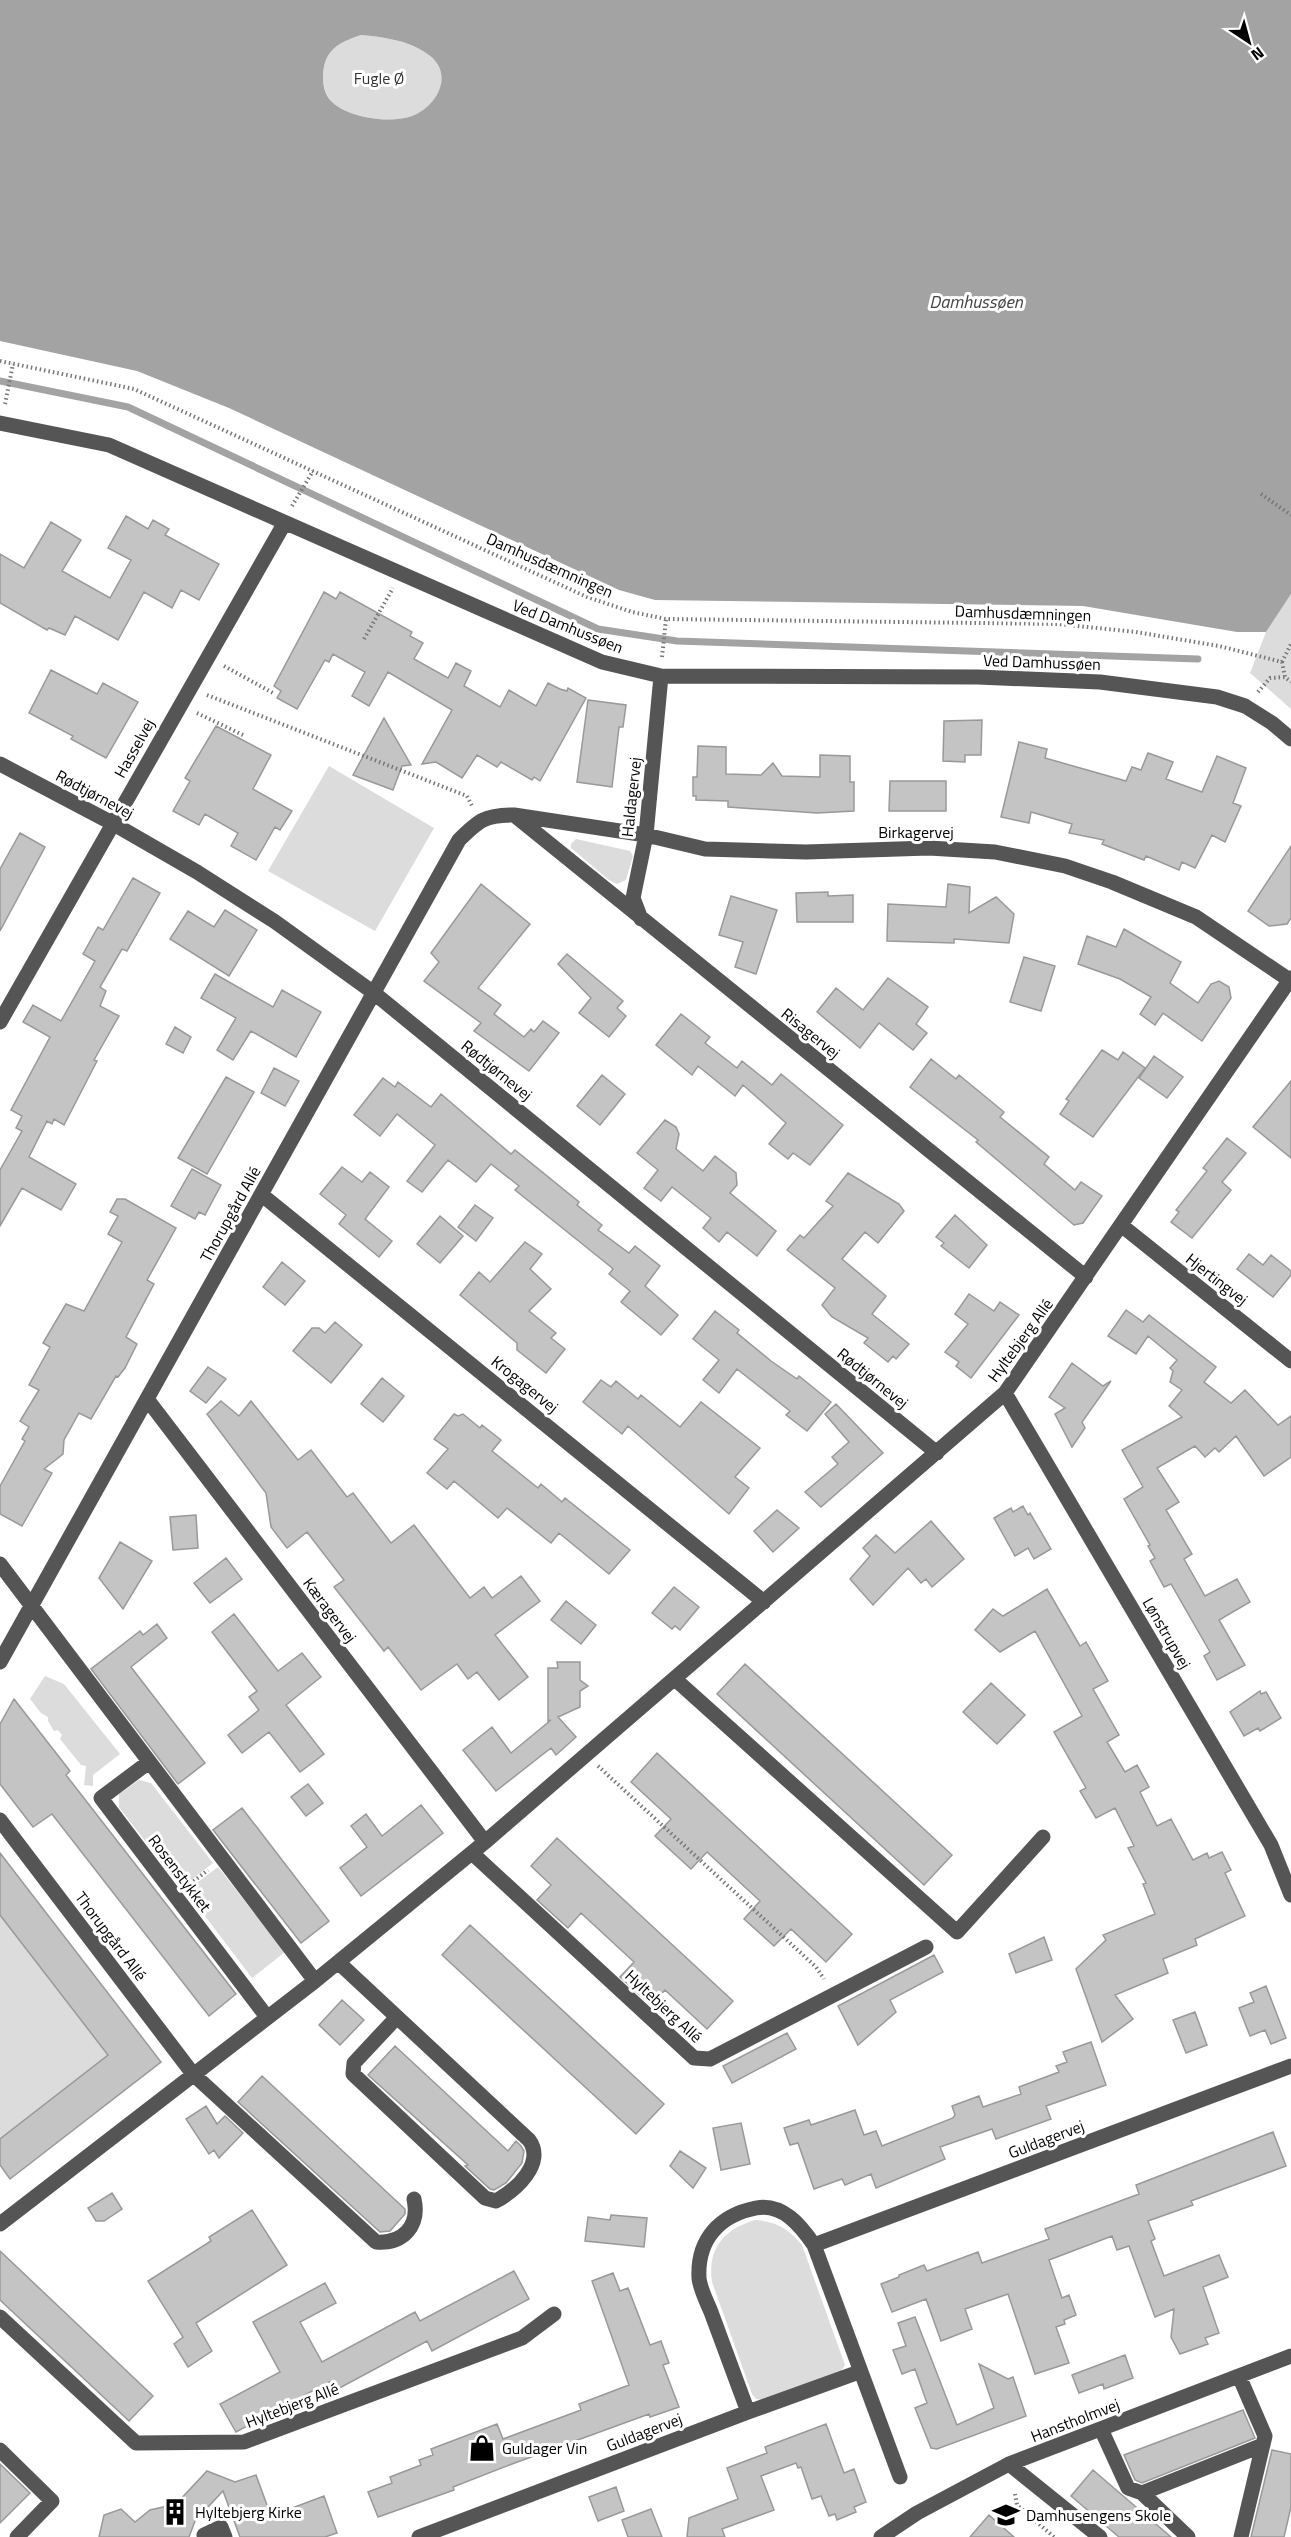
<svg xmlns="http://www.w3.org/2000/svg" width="1291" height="2537" viewBox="0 0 1291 2537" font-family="'Titillium Web',sans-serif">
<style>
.green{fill:#dcdcdc}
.water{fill:#a3a3a3;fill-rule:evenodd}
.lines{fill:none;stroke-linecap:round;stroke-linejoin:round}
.stream{stroke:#a3a3a3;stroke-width:7}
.building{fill:#c4c4c4;stroke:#999;stroke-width:1.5}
.path{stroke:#777;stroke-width:4;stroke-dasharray:1.5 3;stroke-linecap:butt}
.minor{stroke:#555;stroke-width:15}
.labels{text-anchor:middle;stroke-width:6;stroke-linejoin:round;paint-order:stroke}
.park-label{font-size:16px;fill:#333;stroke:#fff}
.street-label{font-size:16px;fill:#000;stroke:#fff}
.poi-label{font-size:16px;fill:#000;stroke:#fff;text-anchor:start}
.water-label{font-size:18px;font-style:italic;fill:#444;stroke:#fff}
</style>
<rect width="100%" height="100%" fill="#fff"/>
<!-- green -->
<path class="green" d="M361,35C383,37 406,40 426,53C456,72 439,106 412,116C391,124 346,118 330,100C326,94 323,85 323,78C323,51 337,43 361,35Z
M1291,594V709L1250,673L1266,632Z
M329,766L434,828L375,931L268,871Z
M576,839L630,851L633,856L626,880L617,884L609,880L571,848V844Z
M45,1676L64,1684L120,1754L93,1775V1786L84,1785L86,1766L81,1765L60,1739L62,1735L58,1730L54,1731L48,1721V1717L41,1713L30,1699Z
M139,1780L151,1783L213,1863L181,1888L119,1807V1794Z
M218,1867L285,1952L252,1978L186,1891Z
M0,1915L108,2055L0,2139Z
M755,2220C776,2221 789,2229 802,2245L845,2365L841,2371L763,2400L756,2399L752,2394L712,2282C707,2249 724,2229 755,2220Z"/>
<!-- water -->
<path class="water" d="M0,0H1291V594L1266,632H1237L1083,606L655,600L619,590L229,408L137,371L0,341ZM361,35C383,37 407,40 426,53C456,72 438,106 412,116C391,124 346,118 330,100C325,94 323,85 323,78C323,51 337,43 361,35Z"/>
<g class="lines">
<!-- stream -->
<path class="stream" d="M0,381L128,407L598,629L677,641L1198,659"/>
</g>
<!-- building -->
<path class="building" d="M126,516L148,529L153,520L169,529L165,535L219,564L199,600L181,590L172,608L144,592L118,640L75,616L65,635L49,628L47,630L0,603V554L24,568L51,522L81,540L62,571L110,598L131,560L108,548Z
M324,592L336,599L340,592L412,632L410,636L423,643L414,659L448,678L456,663L471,671L464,686L500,707L509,690L536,706L548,683L560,689L567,691L568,688L586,698L540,781L534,777L532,780L501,762L497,767L477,755L462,778L436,762L422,764L452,710L388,672L369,706L352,696L365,672L333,654L329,662L325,660L297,709L277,698L281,691L274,686Z
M51,670L97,694L103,683L138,702L106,758L71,739L73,736L29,713Z
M588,700L626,705L623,727H619L612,787L577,782Z
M384,718L411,765L402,766L393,790L353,775Z
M982,720L981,755H965V762L943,761L944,721Z
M216,726L271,755L253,789L292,811L280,830L275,827L256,860L231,846L238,833L205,814L199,825L173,811L190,781L185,778Z
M1019,742L1047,749L1045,758L1126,781L1132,767L1141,770L1148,753L1173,762L1166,779L1202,792L1217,756L1246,768L1233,803L1241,806L1225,842L1212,835L1195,868L1182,862L1179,870L1146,856L1144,860L1102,844L1104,840L1069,833L1072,824L1031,812L1029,823L1001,817Z
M698,746L726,747V774L761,775L773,763L782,776L820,777V755L850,756V782H854V811L817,813L728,807V801L696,800V796H693V777H697Z
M890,781H946V811H889Z
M20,833L45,847L0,931V869Z
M1291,846V918L1287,924L1269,926L1248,911Z
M133,878L160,893L127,951L122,949L100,987L106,991L100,1006L119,1016L94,1060L97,1061L64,1125L54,1119L52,1124L47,1121L29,1157L76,1184L61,1210L22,1188L0,1226V1170L22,1131L16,1128L22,1116L11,1110L50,1037L23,1022L33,1005L61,1021L95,961L83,954L98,927L103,930Z
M481,884L530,924L478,988L501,1005L494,1014L524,1037L531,1029L534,1032L543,1021L559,1033L529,1071L474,1031L481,1023L424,981L439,962L431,953Z
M948,884L970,887L969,913L996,897L1014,914L1009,943L954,939V943L887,941L888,904L946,907Z
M828,892V896L853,895V922H797L796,893Z
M731,896L777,910L756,974L735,967L743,942L719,935Z
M225,910L257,930L229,976L170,939L188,911L214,927Z
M1124,929L1181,962L1170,983L1198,1003L1211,984L1219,981L1229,987L1231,998L1202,1041L1163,1013L1155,1025L1140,1014L1151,997L1120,979L1078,964L1087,936L1116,947Z
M567,954L623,1001L617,1008L626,1016L609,1037L579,1013L591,998L558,964Z
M1024,957L1055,966L1041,1011L1010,1002Z
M215,974L273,1007L282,990L321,1012L296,1057L251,1031L233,1060L217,1050L236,1018L201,998Z
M888,978L928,1007L916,1024L927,1033L913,1050L879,1023L860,1048L817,1012L836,988L863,1010Z
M681,1014L710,1037L705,1043L737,1068L742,1061L772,1085L781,1074L843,1125L810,1165L793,1153L788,1159L769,1144L786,1123L743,1085L735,1096L698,1066L692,1075L656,1045Z
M175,1027L191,1037L183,1053L166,1044Z
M1102,1050L1118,1060L1123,1052L1145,1068L1093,1137L1060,1114L1069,1101L1066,1099Z
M1154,1056L1183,1077L1167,1098L1139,1078Z
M931,1059L956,1079L959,1075L1004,1112L1000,1117L1049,1157L1044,1164L1075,1190L1081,1182L1102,1196L1083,1223L1074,1225L976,1142L978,1140L910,1087Z
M274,1068L299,1081L285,1106L261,1093Z
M602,1075L625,1094L600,1125L577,1106Z
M226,1077L254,1092L207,1174L178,1158Z
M383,1078L395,1087L398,1082L431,1107L441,1094L511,1154L515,1150L579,1202L577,1205L602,1225L598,1230L629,1253L635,1246L660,1266L645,1286L678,1315L661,1335L621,1302L630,1291L609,1274L613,1269L611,1267L515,1190L519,1186L491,1164L476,1182L448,1160L422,1192L407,1181L435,1145L397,1114L380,1136L354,1115Z
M1291,1081V1158L1253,1127Z
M665,1120L676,1127L679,1134L676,1149L703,1171L715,1156L736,1173L737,1185L730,1193L776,1231L757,1256L727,1232L719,1242L703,1228L711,1218L672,1187L661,1201L644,1188L658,1170L637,1153Z
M1227,1138L1246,1153L1222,1182L1231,1190L1192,1238L1171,1222L1179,1212L1176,1210L1207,1171L1203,1168Z
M342,1167L362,1182L370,1172L389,1187L365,1219L392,1241L379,1257L339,1224L346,1215L320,1194Z
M192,1169L221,1185L205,1215L199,1212L195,1219L171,1206Z
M848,1173L899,1204L904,1211L878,1243L865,1232L842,1259L886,1296L872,1314L909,1344L896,1359L893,1356L888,1362L864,1343L868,1338L832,1317L822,1305L835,1288L787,1250L800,1235L804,1238L833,1206L826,1201Z
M117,1199H125L176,1228L147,1280L154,1284L126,1337L137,1344L125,1368L118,1377L116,1376L91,1419L79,1413L64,1440L63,1454L44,1469L52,1473L22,1526L0,1514V1486L25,1441L22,1439L29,1427L20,1421L39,1390L29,1385L50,1347L43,1343L66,1304L84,1311L122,1242L108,1234L118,1216L110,1212Z
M475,1205L493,1218L476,1241L458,1227Z
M955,1215L987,1245L969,1268L941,1246L944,1243L936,1237Z
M440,1216L463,1236L440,1263L417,1244Z
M525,1242L542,1254L530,1269L551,1289L529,1311L556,1333L551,1338L565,1349L546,1373L517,1350V1343L460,1295L479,1272L490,1282Z
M1249,1254L1263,1265L1271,1255L1291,1271V1275L1273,1297L1237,1269Z
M282,1262L305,1281L285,1305L263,1287Z
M969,1294L994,1311L1000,1302L1019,1315L971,1378L956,1366L959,1362L945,1352L968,1324L955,1314Z
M1126,1310L1143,1322L1149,1315L1216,1367L1204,1382L1231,1403L1245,1390L1278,1425L1291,1416V1457L1264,1476L1236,1436L1219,1452L1215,1448L1205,1457L1195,1446L1157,1468L1179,1502L1166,1510L1192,1554L1184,1559L1205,1596L1237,1579L1250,1602L1219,1620L1245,1665L1217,1680L1204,1656L1210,1652L1171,1584L1164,1587L1150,1561L1155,1558L1148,1546L1150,1545L1124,1499L1143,1487L1122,1450L1182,1417L1169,1406L1182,1390L1170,1382L1173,1371L1170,1368L1177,1360L1148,1336L1136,1354L1108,1336Z
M715,1311L739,1330L737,1333L771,1361L797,1379L799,1376L831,1402L807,1431L786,1415L790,1411L737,1369L719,1393L703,1380L719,1360L693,1339Z
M335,1322L362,1345L331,1383L293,1351L312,1328H319L325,1333Z
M1072,1363L1103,1386L1111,1381L1082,1422L1085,1428L1072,1447L1055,1414L1065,1408L1049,1397Z
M208,1367L226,1379L206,1403L190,1391Z
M382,1378L404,1396L383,1422L361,1404Z
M601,1380L611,1387L616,1381L638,1399L641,1395L680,1427L701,1402L760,1448L735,1477L749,1488L729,1514L628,1426L622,1434L583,1402Z
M221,1401L239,1416L251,1401L298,1460L311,1450L347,1497L353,1493L391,1543L414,1525L470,1598L484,1587L492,1598L521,1576L540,1601L495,1635L528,1677L499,1700L477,1672L468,1679L457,1664L421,1690L388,1647L384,1651L334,1587L344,1580L307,1532L287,1548L271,1527L266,1493L207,1414Z
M836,1404L883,1453L821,1507L805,1492L838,1464L832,1457L849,1442L825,1414Z
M454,1414L458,1416L463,1414L480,1428L482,1425L501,1440L492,1451L538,1488L541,1484L562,1502L565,1498L630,1550L609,1574L559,1533L551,1543L507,1508L498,1518L454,1481L447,1489L427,1473L448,1449L434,1439Z
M1023,1506L1028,1515L1030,1513L1051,1549L1034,1559L1028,1548L1015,1556L994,1518L1011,1508L1013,1512Z
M777,1510L799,1528L773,1552L754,1531Z
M196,1515L198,1548L173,1550L170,1517Z
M931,1521L964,1559L932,1587L926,1579L921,1583L908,1568L873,1605L850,1579L870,1556L863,1548L876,1535L895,1553Z
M120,1542L152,1561L123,1609L99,1578Z
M226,1558L242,1579L210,1603L194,1583Z
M674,1587L699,1607L680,1630L675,1626L672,1629L652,1613Z
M1047,1589L1080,1646L1086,1642L1108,1681L1093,1689L1119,1735L1107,1742L1125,1772L1137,1765L1149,1787L1140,1792L1157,1826L1171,1819L1193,1860L1207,1853L1209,1858L1222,1852L1231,1870L1225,1873L1245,1916L1195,1939L1197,1945L1163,1959L1168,1973L1115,1995L1133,2019L1102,2042L1076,1969L1106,1940L1103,1935L1155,1914L1143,1884L1146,1883L1128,1848L1134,1846L1115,1808L1096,1818L1080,1791L1086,1788L1054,1732L1082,1716L1035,1631L1000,1652L975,1630L993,1609L1003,1616Z
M566,1601L596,1625L581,1644L551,1620Z
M234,1614L278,1671L302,1653L321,1677L286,1705L324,1754L300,1772L269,1732L242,1753L228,1735L259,1710L249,1697L257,1691L212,1632Z
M157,1624L167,1638L131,1667L205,1763L178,1784L91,1669L140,1631L143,1635Z
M557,1662H580V1680L588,1686L580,1691V1707L558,1717L576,1737L556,1755L551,1748L496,1791L463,1750L492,1727L511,1753L551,1720L548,1721V1668H558Z
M745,1664L952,1855L924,1885L717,1694Z
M991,1683L1025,1715L997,1744L963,1712Z
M1260,1691L1261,1694L1266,1692L1281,1718L1260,1731L1258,1728L1244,1736L1230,1712Z
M14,1699L70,1771L66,1775L236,1994L209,2016L52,1814L33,1827L0,1784V1724Z
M657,1753L852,1934L826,1962L791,1929L774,1946L744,1919L760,1901L707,1852L691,1869L655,1836L671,1819L631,1782Z
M308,1784L323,1803L306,1816L291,1797Z
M421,1805L443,1833L361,1896L340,1868L367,1847L351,1826L366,1814L382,1836Z
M242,1808L329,1921L301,1943L213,1830Z
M557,1838L733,2001L707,2029L665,1990L651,2005L620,1977L634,1962L581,1913L568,1928L537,1900L551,1885L531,1866Z
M0,1853L161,2062L10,2179L0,2165V2139L108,2055L0,1915Z
M470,1925L664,2104L636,2134L442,1955Z
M1044,1937L1052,1960L1016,1973L1009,1954Z
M934,1955L943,1972L890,2000L896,2012L858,2045L838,2006Z
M1266,1986L1286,2038L1271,2044L1265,2030L1250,2036L1239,2008L1254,2002L1250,1993Z
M342,2000L364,2020L340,2045L319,2025Z
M1195,2012L1207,2045L1186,2053L1173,2020Z
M787,2033L796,2049L732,2083L723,2066Z
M1091,2042L1106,2085L1046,2106L1051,2119L996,2139L992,2129L940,2147L945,2159L876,2188L871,2174L845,2185L842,2179L814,2189L798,2143L790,2145L784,2128L809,2120L811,2125L855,2110L864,2135L876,2131L882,2146L953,2118L955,2115L952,2106L979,2096L983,2107L1021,2094L1019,2087L1059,2072L1056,2066L1067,2062L1063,2052Z
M395,2046L508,2151L516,2141L521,2146L524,2151L522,2163L506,2183L494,2190L490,2189L465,2166L468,2165L368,2075Z
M262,2076L405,2209V2214L390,2231L380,2232L238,2102Z
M206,2106L217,2124L225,2116L243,2133L219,2158L214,2150L209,2154L186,2119Z
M741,2123L750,2164L721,2170L713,2128Z
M1273,2132L1286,2166L1191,2201L1193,2205L1148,2221L1155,2239L1151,2241L1164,2276L1219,2255L1228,2277L1203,2287L1219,2333L1205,2338L1208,2344L1180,2354L1171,2337L1174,2309L1155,2317L1129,2246L1117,2250L1112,2236L1049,2260L1062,2298L1069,2295L1076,2315L1064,2320L1065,2324L1056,2327L1069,2363L1035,2374L1008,2294L965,2309L972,2329L941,2341L926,2299L892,2312L881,2284L899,2277V2275L924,2265L927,2271L978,2252L982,2263L1049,2239L1045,2229L1139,2194L1136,2185Z
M680,2151L706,2168L693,2188L670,2166Z
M112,2193L122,2209L104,2221H96L88,2208Z
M252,2210L287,2265L196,2323L212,2351L188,2367L174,2344L183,2337L148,2281L211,2241L209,2237Z
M611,2215L647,2218L644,2247L585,2241L588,2217L610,2220Z
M0,2251L153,2396L129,2421L0,2300Z
M514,2271L529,2299L432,2351L427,2341L334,2391L329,2382L236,2432L220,2404L280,2372L253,2322L325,2283L336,2303L300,2322L322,2362L415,2312L420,2321Z
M613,2273L620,2291L628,2288L650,2345L661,2341L669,2363L663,2365L679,2407L650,2417L649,2414L512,2464L453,2487L454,2490L378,2517L368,2492L392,2483L390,2477L421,2465L419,2460L433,2455L431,2449L497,2424L503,2439L581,2410L579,2404L629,2385L592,2281Z
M915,2317L957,2425L994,2408L979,2364L1008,2379L1013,2377L1026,2416L937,2449L931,2448L915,2408L927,2403L915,2369L902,2374L893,2350L906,2346L898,2323Z
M1125,2355L1133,2378L1104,2389L1103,2384L1079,2393L1072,2375Z
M1243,2410L1255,2438L1142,2483L1135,2480L1124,2455Z
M826,2424L844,2473L854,2469L866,2502L854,2507L856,2512L837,2520L835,2514L829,2516L821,2496L812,2499L801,2467L798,2468L796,2463L761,2476L774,2510L722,2529L725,2537H687L689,2518L738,2499L727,2468L767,2453L765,2447Z
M1272,2450L1291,2454V2507L1284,2537H1251Z
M0,2464L30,2493L0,2523Z
M1093,2470L1122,2495L1171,2537H1119L1071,2496Z
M207,2471L235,2482L256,2475L271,2516L324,2496L337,2533L325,2537H240L223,2491L195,2521L189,2537H99L104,2515L121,2509L135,2522L150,2510L176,2504Z
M616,2487L624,2511L598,2521L589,2497Z
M651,2509L662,2537H628L622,2520Z
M989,2515L1014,2537H970Z"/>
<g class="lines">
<!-- path -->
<path class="path" d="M0,361L134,389L587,597L632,612L666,619L1058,624L1136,632L1219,646L1282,662
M5,404L13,364
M1261,494L1291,515
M292,506L313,471
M364,639L393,588
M662,657L666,619
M1282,662L1285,677L1291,682
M1282,662L1291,644
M224,666L273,693
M1258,692L1270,678L1285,677
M207,695L467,796L472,806
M197,713L245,736
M598,1766L816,1967L824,1979
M190,1884L208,1870
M1015,2494L1017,2505L1054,2537"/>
<!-- minor -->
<path class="minor" d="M0,423L109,445L602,662L661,676L978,677L1100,682L1217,697L1245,706L1272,723L1291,739
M0,764L112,823L197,872L274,921L374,993L937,1453
M514,815L1086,1277
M641,919L633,898L646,835L661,676
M0,1022L284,524
M262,1195L764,1602
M1121,1225L1291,1361
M1005,1393L1271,1845L1291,1895
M147,1399L485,1842
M0,1564L315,1981
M0,1662L459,840C479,820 485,815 514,815L646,835L705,849L806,852L929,848L995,852L1065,866L1112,882L1196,917L1291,981
M676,1680L957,1932L1043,1837
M149,1762L101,1798L267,2017
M0,1820L193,2074L376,2242C403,2244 420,2226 414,2199
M472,1853L694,2058L710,2059L926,1947
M338,1962L529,2140C546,2163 516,2190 496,2201L485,2198L353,2074L354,2063L397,2017
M0,2224L315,1981L485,1842L1005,1393L1291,978
M814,2245L1291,2066
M0,2317L136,2443L244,2442L522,2338L554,2314
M1239,2376L1265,2436L1241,2537
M748,2412C736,2379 723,2345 711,2312C707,2302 700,2289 699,2278C697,2239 720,2215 756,2208C783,2203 801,2226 814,2245L900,2477
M1101,2429L1128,2488L1142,2493
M0,2450L52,2501L17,2537
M1009,2464L1100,2537
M204,2535L221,2527L225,2537
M419,2537L748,2412L859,2372
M881,2537L917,2513L1009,2464L1291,2356
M1188,2537L1142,2493L1263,2445"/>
</g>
<!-- icons -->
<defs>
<symbol id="shop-bare" viewBox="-9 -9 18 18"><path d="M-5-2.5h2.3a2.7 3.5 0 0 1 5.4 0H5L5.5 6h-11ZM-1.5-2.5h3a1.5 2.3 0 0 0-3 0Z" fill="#000" stroke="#fff" stroke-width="2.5" paint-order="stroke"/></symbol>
<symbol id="building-bare" viewBox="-9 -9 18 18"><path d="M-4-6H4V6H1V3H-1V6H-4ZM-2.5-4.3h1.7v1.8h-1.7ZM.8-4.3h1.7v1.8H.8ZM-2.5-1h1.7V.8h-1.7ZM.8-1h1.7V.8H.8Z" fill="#000" stroke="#fff" stroke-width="2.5" paint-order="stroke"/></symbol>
<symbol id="school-bare" viewBox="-9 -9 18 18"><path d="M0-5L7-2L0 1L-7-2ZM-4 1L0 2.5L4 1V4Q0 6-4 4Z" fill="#000" stroke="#fff" stroke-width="2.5" paint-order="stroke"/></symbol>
</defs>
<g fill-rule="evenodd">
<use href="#shop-bare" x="463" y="2429" width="38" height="38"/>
<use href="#building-bare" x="156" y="2493" width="38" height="38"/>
<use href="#school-bare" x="987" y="2496" width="38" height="38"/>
</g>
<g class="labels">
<!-- park labels -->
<g class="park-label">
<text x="379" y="84">Fugle Ø</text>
</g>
<!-- street labels -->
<g class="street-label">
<text transform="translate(550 565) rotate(24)" y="6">Damhusdæmningen</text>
<text transform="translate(1023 613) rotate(2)" y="6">Damhusdæmningen</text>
<text transform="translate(568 626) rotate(22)" y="6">Ved Damhussøen</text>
<text transform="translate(1042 662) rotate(2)" y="6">Ved Damhussøen</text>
<text transform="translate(134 748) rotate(-61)" y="6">Hasselvej</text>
<text transform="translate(95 794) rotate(28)" y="6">Rødtjørnevej</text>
<text transform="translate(631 797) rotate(-84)" y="6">Haldagervej</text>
<text x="916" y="838">Birkagervej</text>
<text transform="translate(811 1033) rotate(39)" y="6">Risagervej</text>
<text transform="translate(497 1070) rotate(39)" y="6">Rødtjørnevej</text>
<text transform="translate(230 1214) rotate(-61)" y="6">Thorupgård Allé</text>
<text transform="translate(1217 1279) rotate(38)" y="6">Hjertingvej</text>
<text transform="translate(1020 1340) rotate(-54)" y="6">Hyltebjerg Allé</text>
<text transform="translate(873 1378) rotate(39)" y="6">Rødtjørnevej</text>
<text transform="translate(525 1384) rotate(39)" y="6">Krogagervej</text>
<text transform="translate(330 1610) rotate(53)" y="6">Kæragervej</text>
<text transform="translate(1167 1633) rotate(60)" y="6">Lønstrupvej</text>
<text transform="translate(180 1873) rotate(53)" y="6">Rosenstykket</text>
<text transform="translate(111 1936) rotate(53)" y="6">Thorupgård Allé</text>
<text transform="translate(664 2006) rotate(43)" y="6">Hyltebjerg Allé</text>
<text transform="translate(1046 2139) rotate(-21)" y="6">Guldagervej</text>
<text transform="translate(292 2405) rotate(-21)" y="6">Hyltebjerg Allé</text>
<text transform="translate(1075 2420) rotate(-21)" y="6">Hanstholmvej</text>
<text transform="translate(644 2432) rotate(-21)" y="6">Guldagervej</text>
</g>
<!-- poi labels -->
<g class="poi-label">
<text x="502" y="2454">Guldager Vin</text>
<text x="195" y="2518">Hyltebjerg Kirke</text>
<text x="1026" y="2521">Damhusengens Skole</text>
</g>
<!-- water labels -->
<g class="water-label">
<text x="976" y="308">Damhussøen</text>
</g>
</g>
<!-- north arrow -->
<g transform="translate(1249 42) rotate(144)" stroke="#ffffff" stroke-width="4.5" paint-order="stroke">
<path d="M0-4.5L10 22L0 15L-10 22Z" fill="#000000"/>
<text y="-9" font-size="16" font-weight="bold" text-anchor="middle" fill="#000000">N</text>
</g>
</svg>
